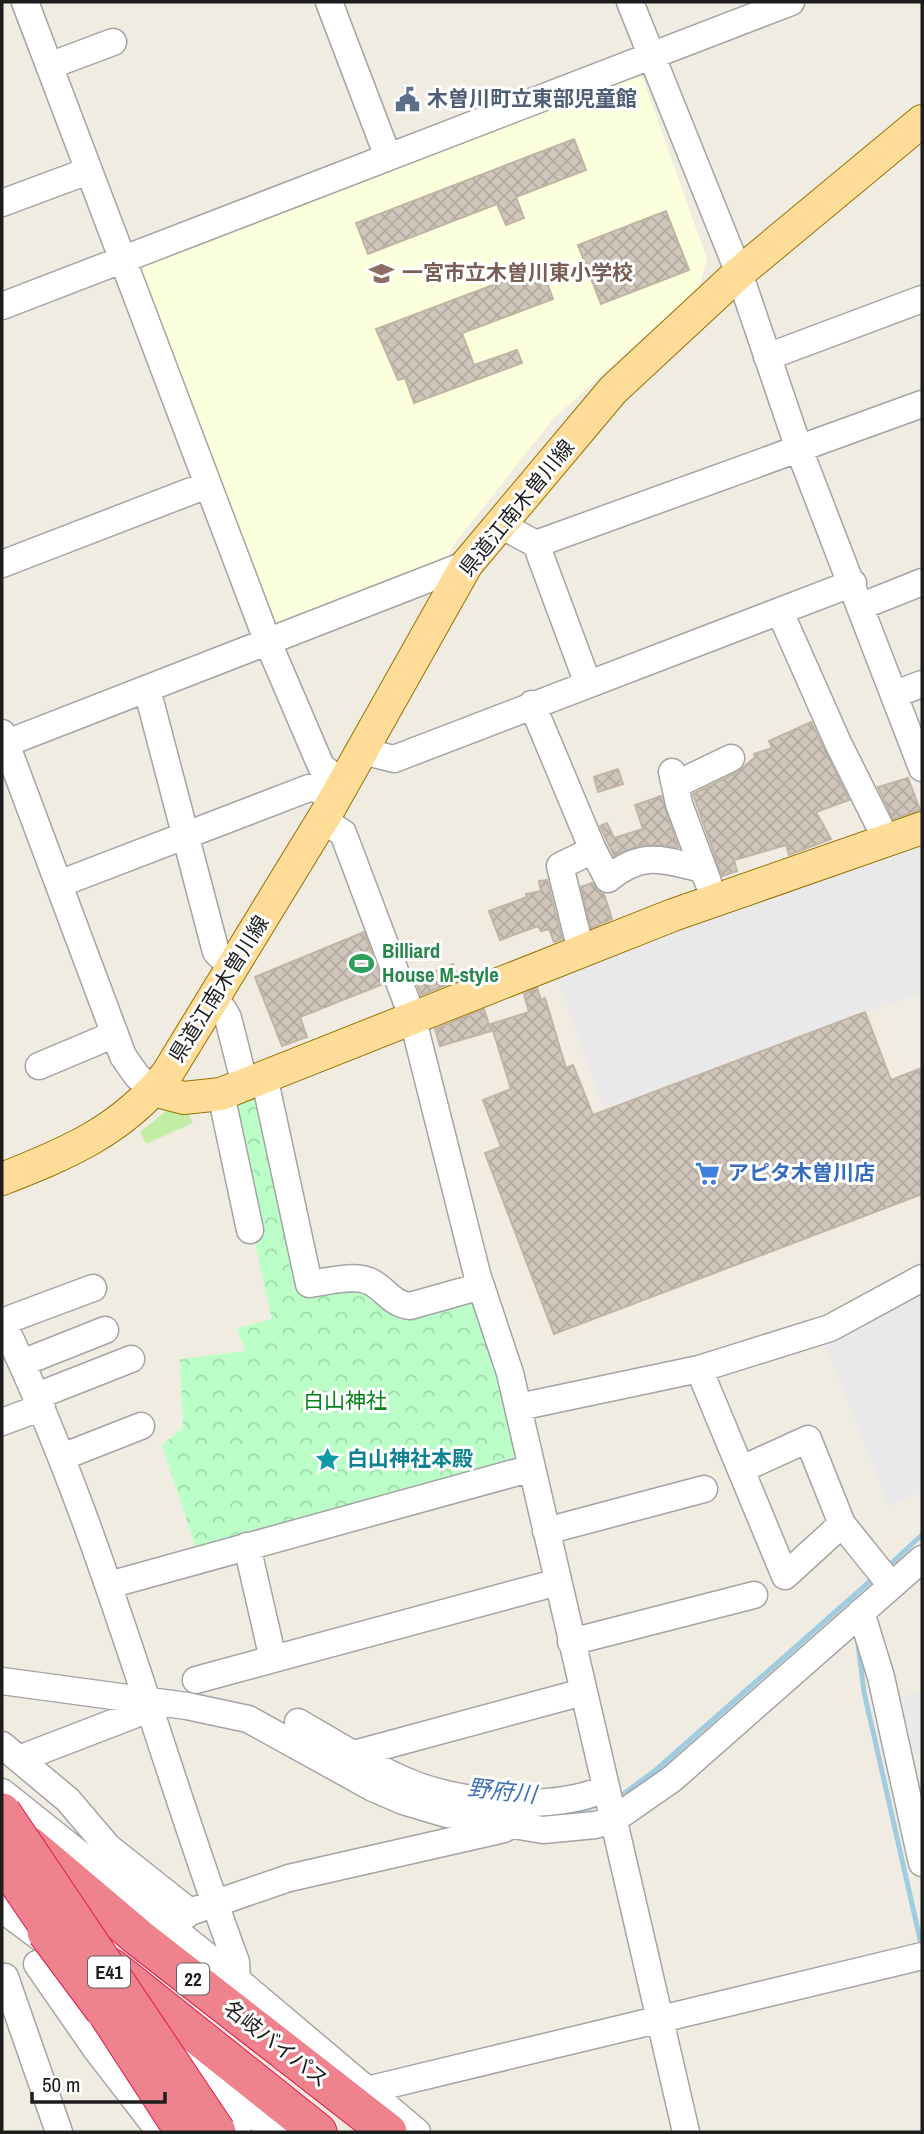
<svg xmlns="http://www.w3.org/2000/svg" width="924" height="2134" viewBox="0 0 924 2134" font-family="'Archivo Narrow','Noto Sans JP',sans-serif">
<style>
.education{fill:#fcffdc}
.grass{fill:#c1eea4}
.park{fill:url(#park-crowns)}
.parking{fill:#e9e9e9}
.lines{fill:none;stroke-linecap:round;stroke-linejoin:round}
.stream{stroke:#9fcce1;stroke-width:5}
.building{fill:url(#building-cross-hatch);stroke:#c2b4a4;stroke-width:2}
.minor-casing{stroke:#a4a4a4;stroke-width:29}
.major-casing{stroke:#977300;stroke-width:34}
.highway-casing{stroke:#e7164a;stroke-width:39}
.minor{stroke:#fff;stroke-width:26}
.major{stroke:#ffdc98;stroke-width:32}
.highway{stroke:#ee838d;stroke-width:37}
.highway-bridge-casing{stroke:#e7164a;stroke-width:39;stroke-linecap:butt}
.highway-bridge{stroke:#ee838d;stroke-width:37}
.labels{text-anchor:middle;stroke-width:6;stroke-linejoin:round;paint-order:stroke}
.shield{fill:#fff;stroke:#616161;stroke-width:2}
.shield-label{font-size:19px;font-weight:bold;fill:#1d1d1d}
.service-label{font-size:21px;font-weight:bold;fill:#4e5e75;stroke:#fff;text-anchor:start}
.education-label{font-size:21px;font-weight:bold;fill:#785e54;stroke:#fff;text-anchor:start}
.street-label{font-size:21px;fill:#1d1d1d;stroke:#fff}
.leisure-label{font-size:21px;font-weight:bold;fill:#27864d;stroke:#fff;text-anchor:start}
.shop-label{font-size:21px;font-weight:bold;fill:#366cbe;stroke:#fff;text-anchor:start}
.park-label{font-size:21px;fill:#038419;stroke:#fff}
.culture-label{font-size:21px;font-weight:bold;fill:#0d838f;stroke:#fff;text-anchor:start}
.water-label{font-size:23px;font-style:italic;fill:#4271b5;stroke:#fff}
</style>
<defs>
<pattern id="park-crowns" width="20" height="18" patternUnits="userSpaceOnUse" patternTransform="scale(1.75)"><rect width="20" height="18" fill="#bbfec7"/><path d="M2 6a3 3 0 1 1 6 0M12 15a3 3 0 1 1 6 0" fill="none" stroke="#a0d9aa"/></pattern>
<pattern id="building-cross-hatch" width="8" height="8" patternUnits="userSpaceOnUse" patternTransform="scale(1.75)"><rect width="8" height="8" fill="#d0c6bb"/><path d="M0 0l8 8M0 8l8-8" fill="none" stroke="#b2aaa0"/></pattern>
</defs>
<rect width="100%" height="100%" fill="#f0ece2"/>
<!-- education -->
<path class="education" d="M636,75L643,79L707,259L699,287L553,419L455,543L444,566L279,627L268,622L134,277L142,263Z"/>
<!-- grass -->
<path class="grass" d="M166,1111L188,1113L193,1123L146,1144L140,1132Z"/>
<!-- park -->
<path class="park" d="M257,1079L306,1297L364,1285L398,1305L484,1295L530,1458L200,1560L162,1445L183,1428L180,1359L245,1351L237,1328L272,1319L221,1094Z"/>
<!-- parking -->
<path class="parking" d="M922,841V992L604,1109L556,975Z
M922,1290V1491L889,1507L824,1341Z
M922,1691V1755L905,1758L891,1699Z"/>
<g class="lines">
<!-- stream -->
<path class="stream" d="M886,1568L922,1535
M858,1644L864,1692L922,1948
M618,1798L657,1769L876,1576
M558,1813L579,1812L602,1803"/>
</g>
<!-- building -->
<path class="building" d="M574,139L586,170L516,197L524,218L506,225L497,204L368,254L356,223Z
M666,211L689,270L601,304L578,245Z
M541,267L553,299L462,333L474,365L517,350L522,363L414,403L405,378L398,380L376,329Z
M811,722L849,800L816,812L831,839L789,855L786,845L734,860L737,871L722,876L693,794L738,772L755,757L754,754L772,748L769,741Z
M618,769L623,784L598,792L594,777Z
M908,778L920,810L893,819L878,787Z
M661,796L678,847L641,845L614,856L600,826L607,823L614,838L643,829L635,805Z
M547,880L562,939L554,942L549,929L541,931L538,926L500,940L489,911L527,897L526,894L541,891L539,881Z
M592,883L604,894L612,919L591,928L581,887Z
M364,932L383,984L300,1017L307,1037L282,1046L255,977Z
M453,964L459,980L421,995L415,979Z
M537,988L541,1000L545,998L566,1068L573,1065L593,1115L865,1012L891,1080L922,1068V1194L554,1334L485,1153L501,1147L483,1100L511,1089L491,1024L529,1012L524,994Z
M484,1009L491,1031L440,1046L435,1029Z"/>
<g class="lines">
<defs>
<path id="minor" d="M25,2L267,640L321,766L343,784
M329,2L388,157
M630,2L739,273L799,449L922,768
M49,66L113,42
M2,203L88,171
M2,306L791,2
M767,357L922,299
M499,524L536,544L588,684
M536,544L922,404
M2,564L207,485
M862,606L922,582
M780,612L838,743L886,839
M147,689L216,952L232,967
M895,694L922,684
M532,704L593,850L560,866L581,951
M2,733L123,1056L137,1076L153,1090
M2,745L467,564
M362,751L394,759L853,583
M672,772L679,804L708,882
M675,785L731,758
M323,820L343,833L412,1016L477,1274L510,1373L686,2132
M593,850L608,879C643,850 662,860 703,869
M59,884L309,788L317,789L334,799
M211,1003L223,1009L228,1018L245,1085
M39,1066L115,1034
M264,1076L309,1284C326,1282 353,1274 369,1281C385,1288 391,1304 410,1306L481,1286
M221,1094L250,1230
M2,1321C101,1527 157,1748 236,1962L237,1980
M2,1322L93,1288
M22,1363L105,1330
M699,1369L785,1576L842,1524
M37,1396L131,1359
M519,1407L699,1369L830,1328L922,1278
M2,1422L42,1407
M62,1457L141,1426
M742,1469L808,1439L842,1524L891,1585
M546,1531L704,1489
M247,1546L273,1659
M109,1585L532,1468
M861,1612L881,1677L922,1863
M571,1642L754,1595
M196,1680L558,1582
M2,1681L187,1706L248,1719L373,1788L403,1801L447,1814L543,1830L595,1825L613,1820L672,1779L922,1559
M298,1722C333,1742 368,1765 406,1781C459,1804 551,1812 604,1789
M2,1745L68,1800L108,1847L190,1912
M354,1754L583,1692
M19,1759L149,1709
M2,1792L237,1980L417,2132
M2,1909L53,1947
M171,1927L190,1912L289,1878L504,1829
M37,1964L96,2049L160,2132
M5,1977L59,2132
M166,2042L275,2132
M367,2090L922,1956
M230,2096L222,2108L238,2132"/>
<path id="major" d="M153,1090L184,1098L221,1094L673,915L922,828
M2,1179C68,1153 121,1131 167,1074L329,809L467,564L613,390L739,273L922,121"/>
<path id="highway" d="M29,1845L139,1938L388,2132
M111,1967L318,2132"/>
</defs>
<!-- minor casing -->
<use href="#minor" class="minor-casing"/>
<!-- major casing -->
<use href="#major" class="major-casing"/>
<!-- highway casing -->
<use href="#highway" class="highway-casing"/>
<!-- minor -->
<use href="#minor" class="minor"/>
<!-- major -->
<use href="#major" class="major"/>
<!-- highway -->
<use href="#highway" class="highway"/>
<defs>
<path id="highway-bridge" d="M2,1812L217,2132
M2,1859L64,1950
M46,1932L104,2010
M99,2001L184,2132"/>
</defs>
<!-- highway-bridge casing -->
<use href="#highway-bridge" class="highway-bridge-casing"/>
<!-- highway-bridge -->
<use href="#highway-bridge" class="highway-bridge"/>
</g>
<!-- icons -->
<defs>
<symbol id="civic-bare" viewBox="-9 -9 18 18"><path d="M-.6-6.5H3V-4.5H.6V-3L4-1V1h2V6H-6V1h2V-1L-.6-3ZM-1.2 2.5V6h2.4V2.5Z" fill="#5c6f8a" stroke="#fff" stroke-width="2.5" paint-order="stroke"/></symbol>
<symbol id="school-bare" viewBox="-9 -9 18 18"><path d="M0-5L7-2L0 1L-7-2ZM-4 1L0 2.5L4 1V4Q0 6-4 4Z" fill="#8d6e63" stroke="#fff" stroke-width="2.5" paint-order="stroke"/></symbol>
<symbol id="stadium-bare" viewBox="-9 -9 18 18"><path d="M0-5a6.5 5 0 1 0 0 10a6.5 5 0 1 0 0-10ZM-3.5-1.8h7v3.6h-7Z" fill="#2e9e5b" stroke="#fff" stroke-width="2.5" paint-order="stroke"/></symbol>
<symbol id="supermarket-bare" viewBox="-9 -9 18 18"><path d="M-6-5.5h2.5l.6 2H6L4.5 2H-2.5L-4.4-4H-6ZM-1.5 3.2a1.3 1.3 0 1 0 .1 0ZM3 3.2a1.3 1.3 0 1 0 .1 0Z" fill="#3f7fe0" stroke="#fff" stroke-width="2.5" paint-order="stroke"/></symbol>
<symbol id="sight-bare" viewBox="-9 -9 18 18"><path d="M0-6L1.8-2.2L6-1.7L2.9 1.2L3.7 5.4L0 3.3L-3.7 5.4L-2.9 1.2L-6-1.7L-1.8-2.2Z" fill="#0f9aa8" stroke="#fff" stroke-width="2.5" paint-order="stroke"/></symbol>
</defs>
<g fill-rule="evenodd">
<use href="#civic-bare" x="390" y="82" width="35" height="35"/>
<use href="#school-bare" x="364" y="256" width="35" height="35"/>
<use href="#stadium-bare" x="344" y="946" width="35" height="35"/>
<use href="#supermarket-bare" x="690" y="1156" width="35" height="35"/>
<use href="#sight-bare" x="310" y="1442" width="35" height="35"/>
</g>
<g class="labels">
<!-- shield labels -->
<g class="shield">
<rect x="88" y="1956.5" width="42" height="31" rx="5"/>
<rect x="177" y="1963.5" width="32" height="31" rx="5"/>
</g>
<g class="shield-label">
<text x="109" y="1979">E41</text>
<text x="193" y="1986">22</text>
</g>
<!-- service labels -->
<g class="service-label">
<text x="427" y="106">木曽川町立東部児童館</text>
</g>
<!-- education labels -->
<g class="education-label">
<text x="402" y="280">一宮市立木曽川東小学校</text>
</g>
<!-- street labels -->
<g class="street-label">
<text transform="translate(517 508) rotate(-51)" y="7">県道江南木曽川線</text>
<text transform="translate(219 989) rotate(-58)" y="7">県道江南木曽川線</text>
<text transform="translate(276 2044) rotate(38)" y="7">名岐バイパス</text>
</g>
<!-- leisure labels -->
<g class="leisure-label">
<text x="382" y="958">Billiard<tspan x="382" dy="24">House M-style</tspan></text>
</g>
<!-- shop labels -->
<g class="shop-label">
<text x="728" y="1180">アピタ木曽川店</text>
</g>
<!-- park labels -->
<g class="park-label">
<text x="345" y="1408">白山神社</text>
</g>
<!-- culture labels -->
<g class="culture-label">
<text x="347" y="1466">白山神社本殿</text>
</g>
<!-- water labels -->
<g class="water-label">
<text transform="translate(502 1791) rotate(6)" y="8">野府川</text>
</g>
</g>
<!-- border -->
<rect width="924" height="2134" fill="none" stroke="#1d1d1d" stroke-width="7"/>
<!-- scale -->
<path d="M32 2092v10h133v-10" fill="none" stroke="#1d1d1d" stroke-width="3.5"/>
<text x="42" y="2092" font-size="21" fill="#1d1d1d" stroke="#ffffff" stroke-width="5" paint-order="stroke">50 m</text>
</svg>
